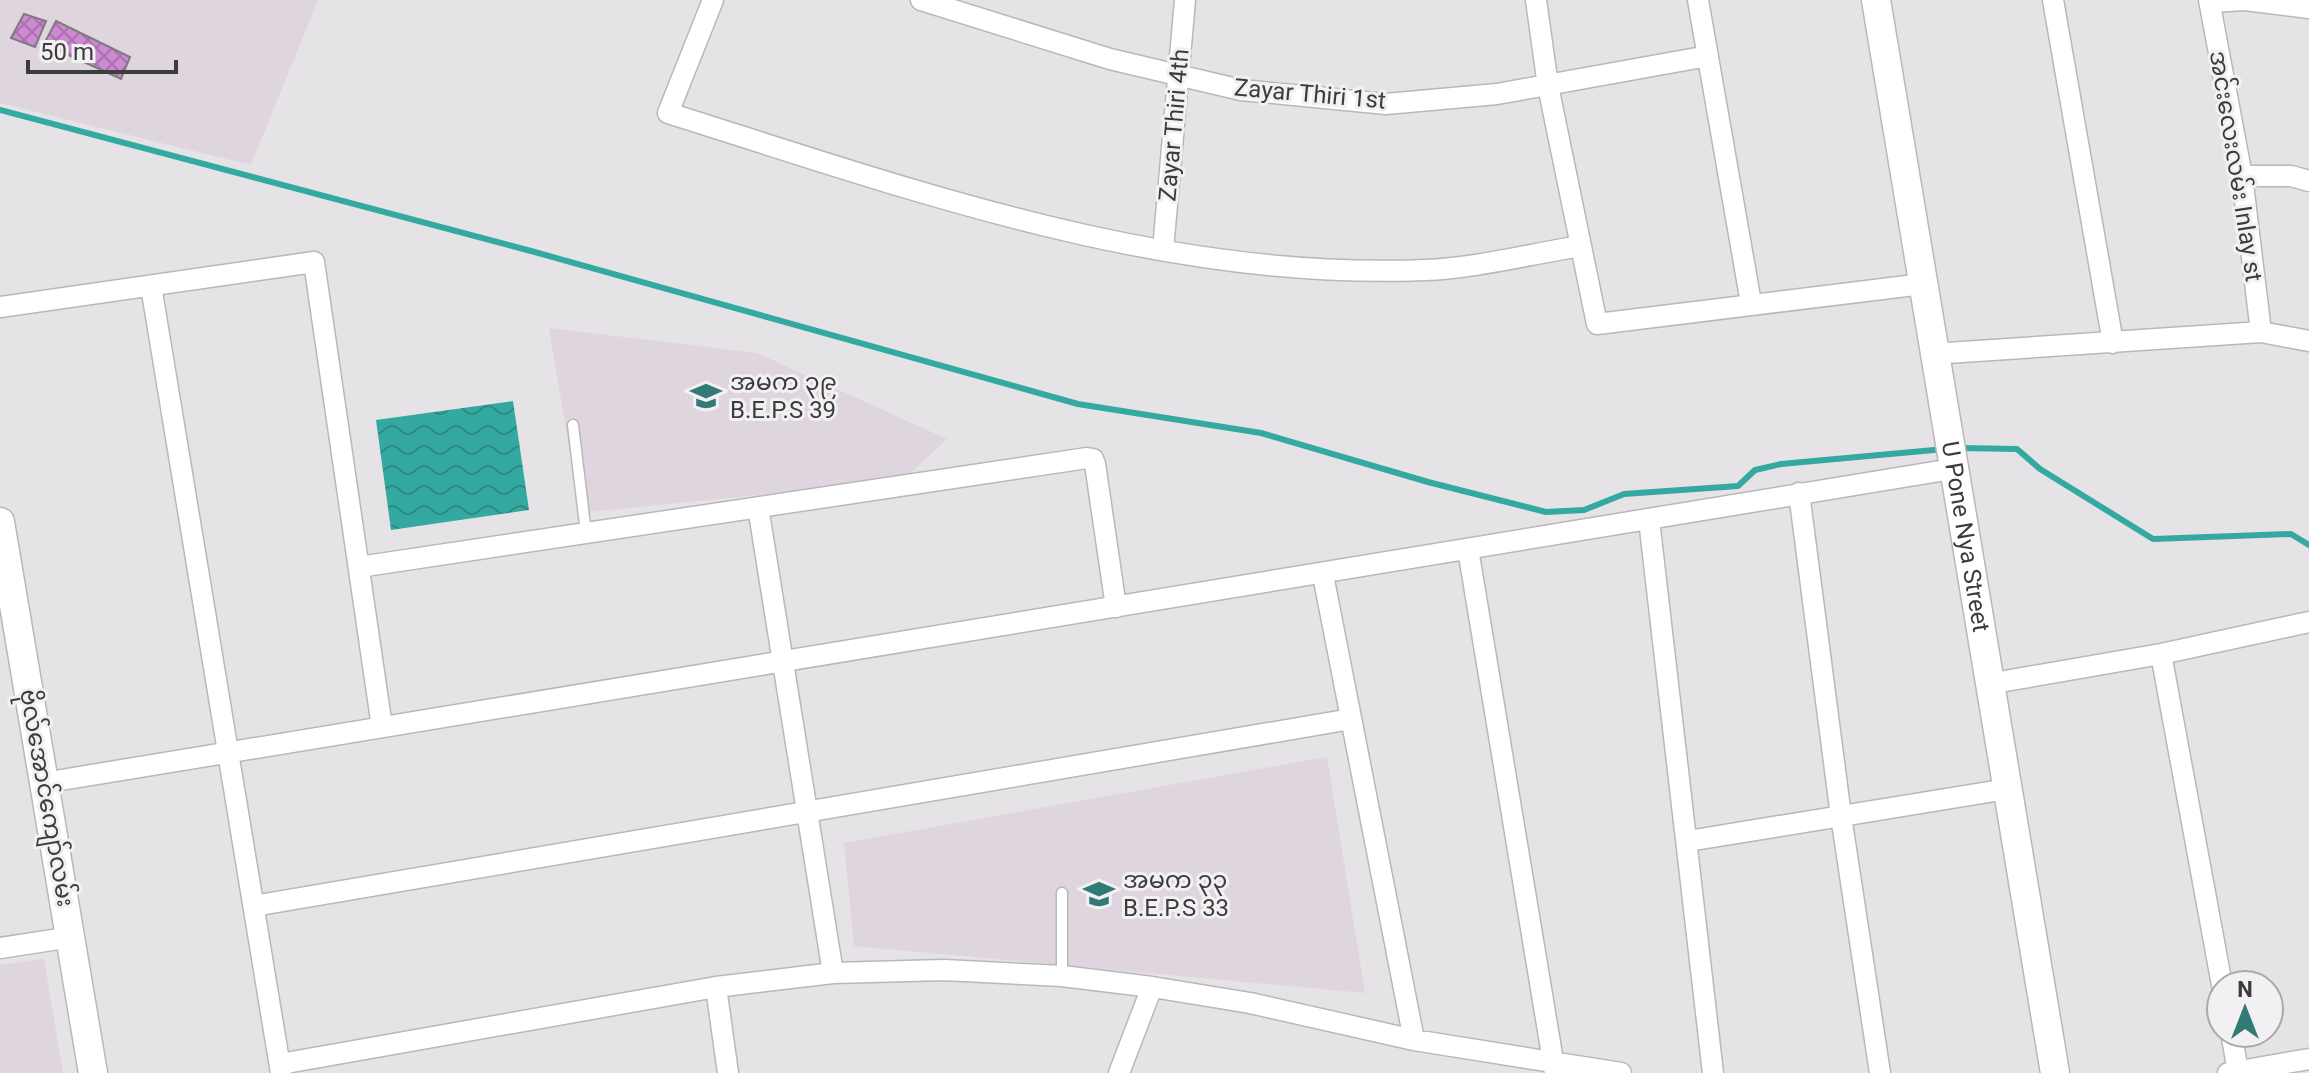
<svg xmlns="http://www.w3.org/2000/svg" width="2309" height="1073" viewBox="0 0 2309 1073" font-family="Roboto,'Noto Sans Myanmar',sans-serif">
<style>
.built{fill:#ded5de}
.water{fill:url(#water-waves)}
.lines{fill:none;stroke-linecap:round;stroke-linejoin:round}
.stream{stroke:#34a9a1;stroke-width:6}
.building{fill:url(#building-cross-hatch);stroke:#7e7b7e;stroke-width:2}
.lane-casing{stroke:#bab7ba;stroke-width:13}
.street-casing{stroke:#bab7ba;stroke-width:23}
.secondary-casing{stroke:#bab7ba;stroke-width:31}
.lane{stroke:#fff;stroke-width:10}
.street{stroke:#fff;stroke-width:20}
.secondary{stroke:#fff;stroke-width:28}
.labels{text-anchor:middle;stroke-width:6;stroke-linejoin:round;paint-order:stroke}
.street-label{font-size:24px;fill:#3d3c3d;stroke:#f3f0f3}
.poi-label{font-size:24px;fill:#3d3c3d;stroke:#f3f0f3;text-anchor:start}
</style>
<defs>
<pattern id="water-waves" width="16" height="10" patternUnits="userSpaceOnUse" patternTransform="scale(2)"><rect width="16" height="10" fill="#34a9a1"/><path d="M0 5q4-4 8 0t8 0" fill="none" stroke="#2d8b84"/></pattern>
<pattern id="building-cross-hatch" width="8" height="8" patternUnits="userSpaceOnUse" patternTransform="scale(2)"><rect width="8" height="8" fill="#cd8ad3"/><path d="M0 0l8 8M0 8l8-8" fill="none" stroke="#a872ac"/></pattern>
</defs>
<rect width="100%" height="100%" fill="#e6e3e6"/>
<!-- built -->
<path class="built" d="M0,0H318L251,165L0,103Z
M549,328L757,353L947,439L903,480L580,513Z
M1327,757L1365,993L854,946L844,843Z
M44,959L63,1073H0V965Z"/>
<!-- water -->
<path class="water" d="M513,401L529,510L391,530L376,420Z"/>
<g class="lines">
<!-- stream -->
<path class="stream" d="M0,110L531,251L1078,404L1261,433L1428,482L1546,512L1584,510L1624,494L1738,486L1755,470L1781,464L1945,449
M1960,448L2017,449L2040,469L2153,539L2291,534L2309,545"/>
</g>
<!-- building -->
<path class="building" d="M24,14L46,21L35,47L11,38Z
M56,21L130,57L121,79L44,44Z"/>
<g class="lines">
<defs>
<path id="lane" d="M573,425L586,533
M1062,976V893"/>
<path id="street" d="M713,0L668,113C913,190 1163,281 1425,270C1476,268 1530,254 1581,246
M921,0L1110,59L1241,90L1386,104L1497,94L1708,56
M1536,0L1548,86L1597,324L1923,284
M1698,0L1751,303
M2053,0L2113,343
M2209,0L2242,176L2261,332
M2210,2L2245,0L2309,8
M2242,176H2291L2309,181
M1163,250L1185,0
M151,286L281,1073
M0,307L314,262L382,727
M1932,354L2261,332L2309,341
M1799,493L1841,816L1880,1073
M758,507L833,973
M1649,520L1713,1073
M1468,549L1555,1073
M359,567L1087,458L1093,459L1095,464L1116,607
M1323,575L1414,1040
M2161,654L2222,985
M1988,684L2161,654L2309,622
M43,783L1952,469
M1688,841L2007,789
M254,906L1351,719
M0,948L72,937
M716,987L728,1073
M2231,1033L2238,1071
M280,1064L716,987L833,973L944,970L1062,976L1152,987L1250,1003L1414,1040L1621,1073
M1119,1073L1152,987
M2228,1073L2309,1059"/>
<g id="secondary">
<path id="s1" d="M1876,0L2055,1073"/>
<path d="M0,522L93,1073"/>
</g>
</defs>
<!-- lane casing -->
<use href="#lane" class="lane-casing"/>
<!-- street casing -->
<use href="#street" class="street-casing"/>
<!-- secondary casing -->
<use href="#secondary" class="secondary-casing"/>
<!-- lane -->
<use href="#lane" class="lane"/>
<!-- street -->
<use href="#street" class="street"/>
<!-- secondary -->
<use href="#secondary" class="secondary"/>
</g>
<!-- icons -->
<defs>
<symbol id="school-bare" viewBox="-9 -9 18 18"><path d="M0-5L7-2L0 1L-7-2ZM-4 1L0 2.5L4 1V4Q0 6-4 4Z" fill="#327a75" stroke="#f3f0f3" stroke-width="2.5" paint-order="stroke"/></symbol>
</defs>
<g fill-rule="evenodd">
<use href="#school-bare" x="684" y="374" width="44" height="44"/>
<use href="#school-bare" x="1077" y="872" width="44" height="44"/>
</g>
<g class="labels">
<!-- street labels -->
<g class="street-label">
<text transform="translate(1310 94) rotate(5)" y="8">Zayar Thiri 1st</text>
<text transform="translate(1174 125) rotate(-85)" y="8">Zayar Thiri 4th</text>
<text transform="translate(2236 166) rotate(81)" y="8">အင်းလေးလမ်း Inlay st</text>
<text dy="8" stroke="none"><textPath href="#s1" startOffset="544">U Pone Nya Street</textPath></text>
<text transform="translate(47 798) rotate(80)" y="8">ဗိုလ်အောင်ကျော်လမ်း</text>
</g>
<!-- poi labels -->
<g class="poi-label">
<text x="730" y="390">အမက ၃၉<tspan x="730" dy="28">B.E.P.S 39</tspan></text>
<text x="1123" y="888">အမက ၃၃<tspan x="1123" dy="28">B.E.P.S 33</tspan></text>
</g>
</g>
<!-- north arrow -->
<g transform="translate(2245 1009)"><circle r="38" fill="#f3f0f3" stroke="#aaa8aa" stroke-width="2"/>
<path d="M0-6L14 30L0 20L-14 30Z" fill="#327a75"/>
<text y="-12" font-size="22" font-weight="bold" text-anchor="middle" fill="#3d3c3d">N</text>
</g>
<!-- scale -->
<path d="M28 60v12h148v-12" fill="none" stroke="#3d3c3d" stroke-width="4"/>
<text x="40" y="60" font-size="24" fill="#3d3c3d" stroke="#f3f0f3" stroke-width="6" paint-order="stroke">50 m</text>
</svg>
